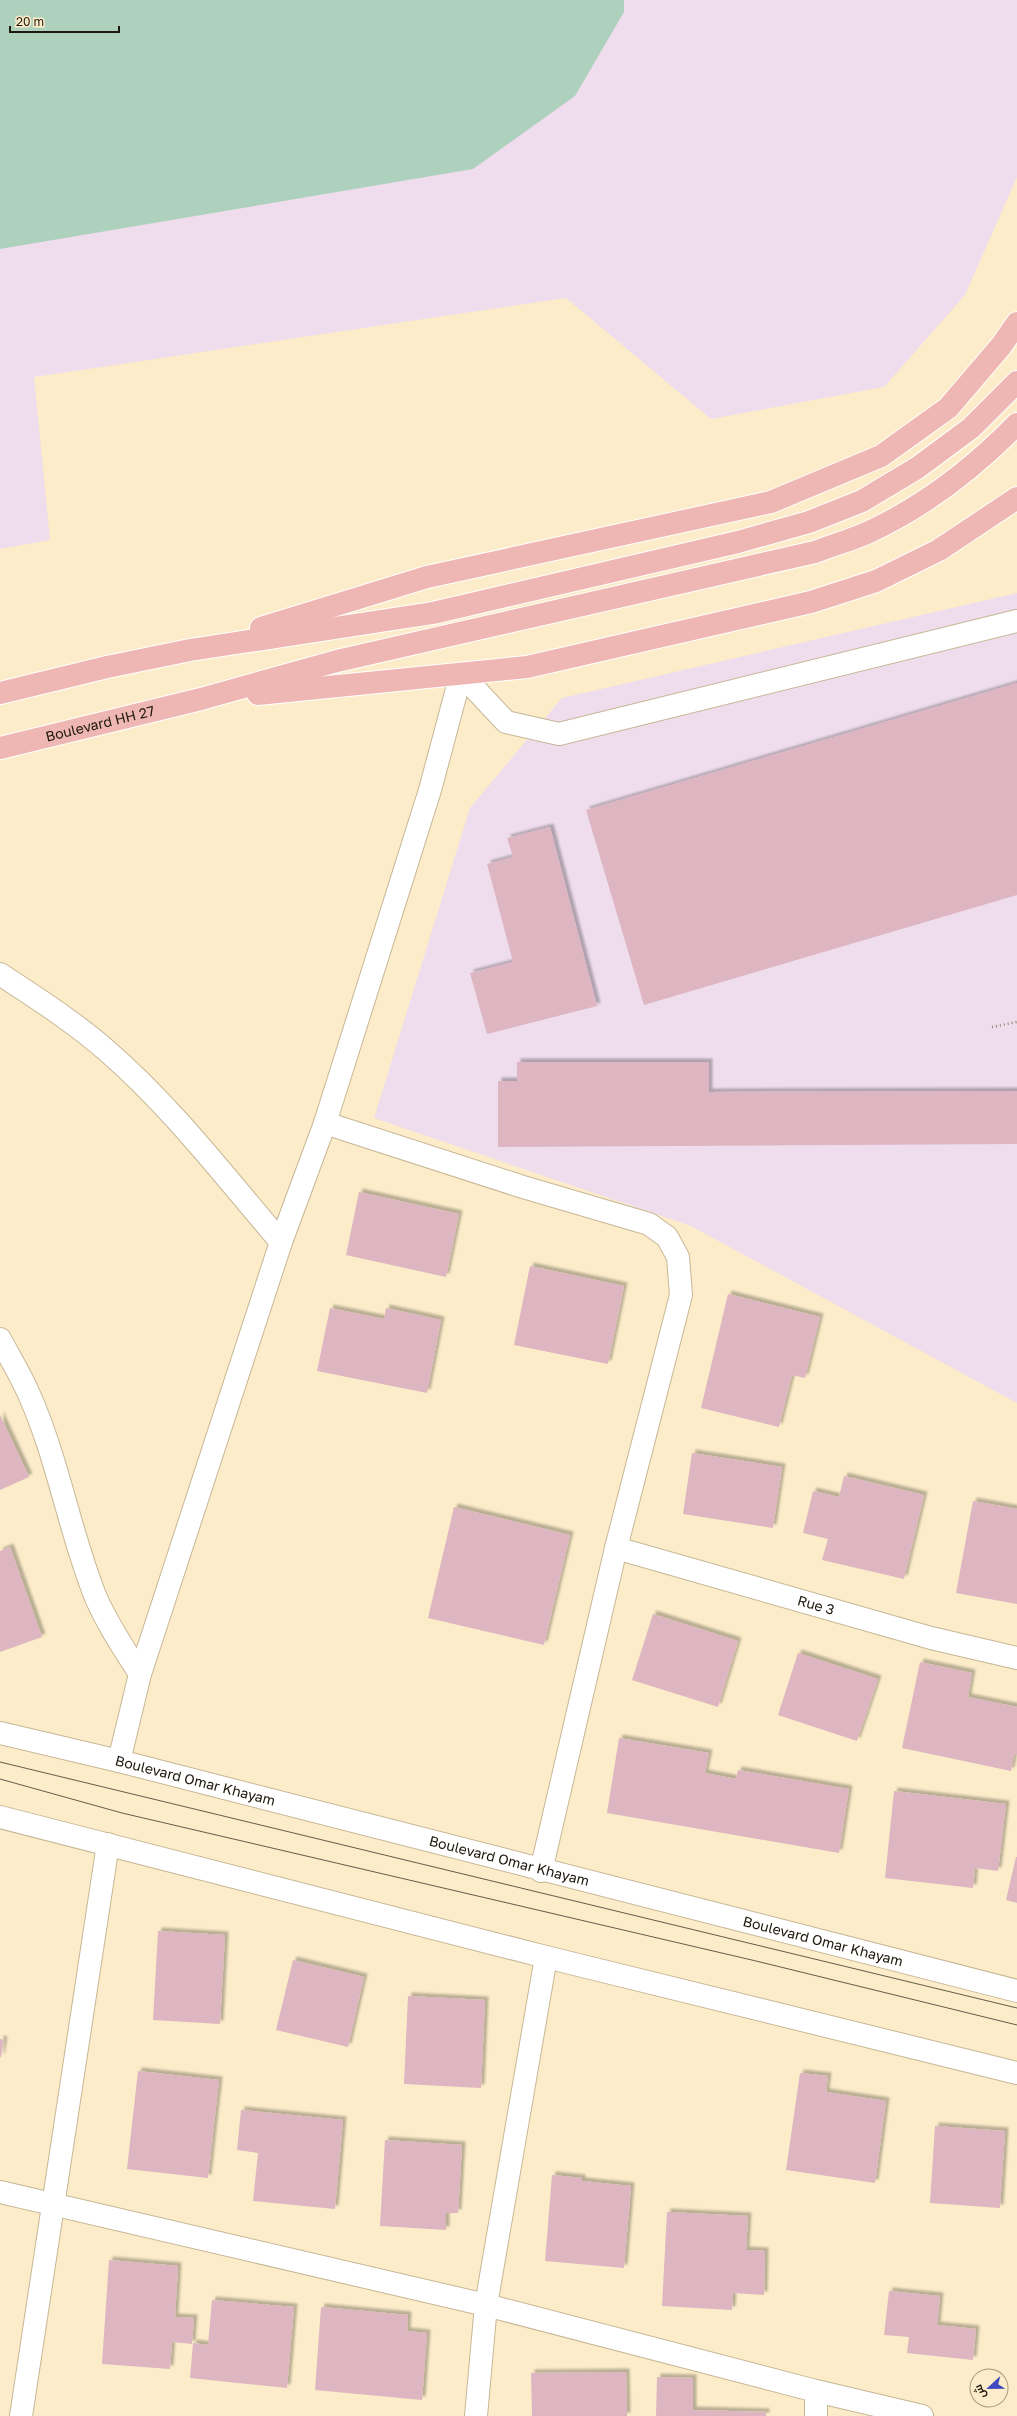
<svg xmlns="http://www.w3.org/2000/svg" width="1017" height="2416" viewBox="0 0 1017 2416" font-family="'Golos Text',Cairo,sans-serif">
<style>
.education{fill:#efdded}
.green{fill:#aed1be}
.building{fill:#ddb6c1;filter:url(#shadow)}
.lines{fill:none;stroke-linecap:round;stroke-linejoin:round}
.minor-casing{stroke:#c7b796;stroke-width:24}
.major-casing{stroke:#fff;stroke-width:24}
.path{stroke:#91856e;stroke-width:2.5;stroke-dasharray:1 3;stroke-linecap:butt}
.minor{stroke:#fff;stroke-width:22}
.major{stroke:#efb7b3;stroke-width:22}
.tram{stroke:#655c48;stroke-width:1}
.labels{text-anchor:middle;stroke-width:4;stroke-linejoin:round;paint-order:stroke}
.street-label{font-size:14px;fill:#1e180c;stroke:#fcecc9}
</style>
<defs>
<filter id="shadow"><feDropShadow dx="3.5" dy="-3.5" stdDeviation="1" flood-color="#0004"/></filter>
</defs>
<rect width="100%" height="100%" fill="#fcecc9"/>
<!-- education -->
<path class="education" d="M0,0H1017V177L965,295L884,387L711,419L566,298L34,377L50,540L0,549Z
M1017,593V1403L691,1226L374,1118L470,808L562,698Z"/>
<!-- green -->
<path class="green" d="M0,0H624V12L575,96L473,169L0,249Z"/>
<!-- building -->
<path class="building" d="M1017,683V895L644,1005L586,810Z
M550,827L597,1006L487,1034L470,973L513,962L487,864L513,857L507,838Z
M517,1062H709V1092L1017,1091V1144L498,1147V1081H517Z
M359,1192L459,1214L446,1277L346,1255Z
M530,1266L624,1286L608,1364L514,1345Z
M728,1294L820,1317L805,1378L792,1375L779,1427L701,1408Z
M330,1308L384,1319L386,1308L441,1320L427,1393L317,1371Z
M0,1415L29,1477L0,1490Z
M692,1453L782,1467L773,1528L683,1514Z
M844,1476L924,1495L904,1579L822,1560L828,1539L803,1533L813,1491L839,1497Z
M973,1501L1017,1509V1604L956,1593Z
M454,1507L570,1535L544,1645L428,1618Z
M10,1547L42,1637L0,1652V1551Z
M653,1614L738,1641L718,1707L632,1680Z
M798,1653L878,1679L857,1741L778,1715Z
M920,1662L972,1673L968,1697L1017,1707V1755L1014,1754L1011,1771L902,1748Z
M619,1738L709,1753L705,1773L736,1779L738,1770L849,1789L839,1853L607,1813Z
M894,1791L1006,1804L998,1871L975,1868L973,1888L885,1878Z
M1016,1857H1017V1903L1006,1900Z
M158,1931L225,1935L220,2024L153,2020Z
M293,1960L364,1977L348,2047L276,2030Z
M408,1996L485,2000L481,2088L404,2084Z
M0,2039L4,2040L1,2057H0Z
M138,2071L219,2080L208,2178L127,2169Z
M800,2073L828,2076L826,2092L886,2101L875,2183L786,2170Z
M241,2110L343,2120L335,2209L253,2201L258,2153L237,2150Z
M935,2126L1005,2131L1000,2208L930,2203Z
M385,2140L462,2145L458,2213H446V2230L380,2226Z
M552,2175L582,2178V2181L631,2186L624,2268L545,2261Z
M667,2212L748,2216L746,2250L765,2251L764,2295L733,2293L732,2310L662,2306Z
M109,2260L178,2266L175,2317L194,2318L192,2344L172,2342L170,2369L102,2364Z
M889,2291L940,2296L937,2325L976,2329L973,2360L907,2353L909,2337L884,2335Z
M212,2300L294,2307L287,2388L190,2378L193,2343L208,2345Z
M321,2307L408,2315L407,2331L427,2333L422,2400L315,2390Z
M626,2372L627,2416H532L531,2373Z
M657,2377L693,2378V2410L766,2412V2416H656Z"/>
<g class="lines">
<defs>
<g id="minor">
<path d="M461,674L506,722L559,734L1017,621"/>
<path d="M0,974C36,998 73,1021 106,1050C171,1106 225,1177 281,1242"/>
<path d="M325,1123L523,1187L649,1224L667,1237L678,1257L681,1295L616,1548L541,1871"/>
<path d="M0,1339C9,1356 20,1374 28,1392C58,1458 69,1531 96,1598C108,1625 124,1649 140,1674"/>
<path id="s1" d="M616,1548L931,1638L1017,1658"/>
<path id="s2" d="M0,1733L119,1761L1017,1991"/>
<path d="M119,1761L140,1674L281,1242L325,1123L430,790L461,674"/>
<path d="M0,1817L546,1957L1017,2073"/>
<path d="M0,2192L486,2305L816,2391L922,2416"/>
<path d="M21,2416L108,1844"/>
<path d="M476,2416L486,2305L546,1957"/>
<path d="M816,2416V2391"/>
</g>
<g id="major">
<path d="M261,628L427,577L771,502L881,456L948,408L1001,346L1017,323"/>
<path d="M0,693L107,667L190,650L433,613L738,542L809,522L862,501L917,468L971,428L1017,382"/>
<path d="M258,694L527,667L811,602L876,581L939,550L1017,498"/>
<path id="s3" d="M0,748L201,699L337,661L815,552C833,545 852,540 869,532C925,506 975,467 1017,424"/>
</g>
</defs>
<!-- minor casing -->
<use href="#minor" class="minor-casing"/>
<!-- major casing -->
<use href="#major" class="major-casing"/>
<!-- path -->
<path class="path" d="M992,1027L1017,1022"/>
<!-- minor -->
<use href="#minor" class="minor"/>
<!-- major -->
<use href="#major" class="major"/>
<!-- tram -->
<path class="tram" d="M0,1762L1017,2008
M0,1779L122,1813L756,1961L1017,2025"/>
</g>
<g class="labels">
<!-- street labels -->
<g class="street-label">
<text dy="5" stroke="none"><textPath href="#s3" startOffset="103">Boulevard HH 27</textPath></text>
<text dy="5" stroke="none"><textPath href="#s1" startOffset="208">Rue 3</textPath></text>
<text dy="5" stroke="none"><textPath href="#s2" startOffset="201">Boulevard Omar Khayam</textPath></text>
<text dy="5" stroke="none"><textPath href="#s2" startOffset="525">Boulevard Omar Khayam</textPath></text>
<text dy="5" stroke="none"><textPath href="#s2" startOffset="849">Boulevard Omar Khayam</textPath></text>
</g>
</g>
<!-- north arrow -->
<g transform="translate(989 2388) rotate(248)"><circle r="19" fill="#fcecc9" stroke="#a3977d"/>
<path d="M0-3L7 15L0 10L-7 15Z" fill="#414bbf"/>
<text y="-6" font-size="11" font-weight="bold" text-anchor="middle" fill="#1e180c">ش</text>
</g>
<!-- scale -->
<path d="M10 26v6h109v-6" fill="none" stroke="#1e180c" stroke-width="2"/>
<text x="16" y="26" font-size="12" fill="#1e180c" stroke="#fcecc9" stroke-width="3" paint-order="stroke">20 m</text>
</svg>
